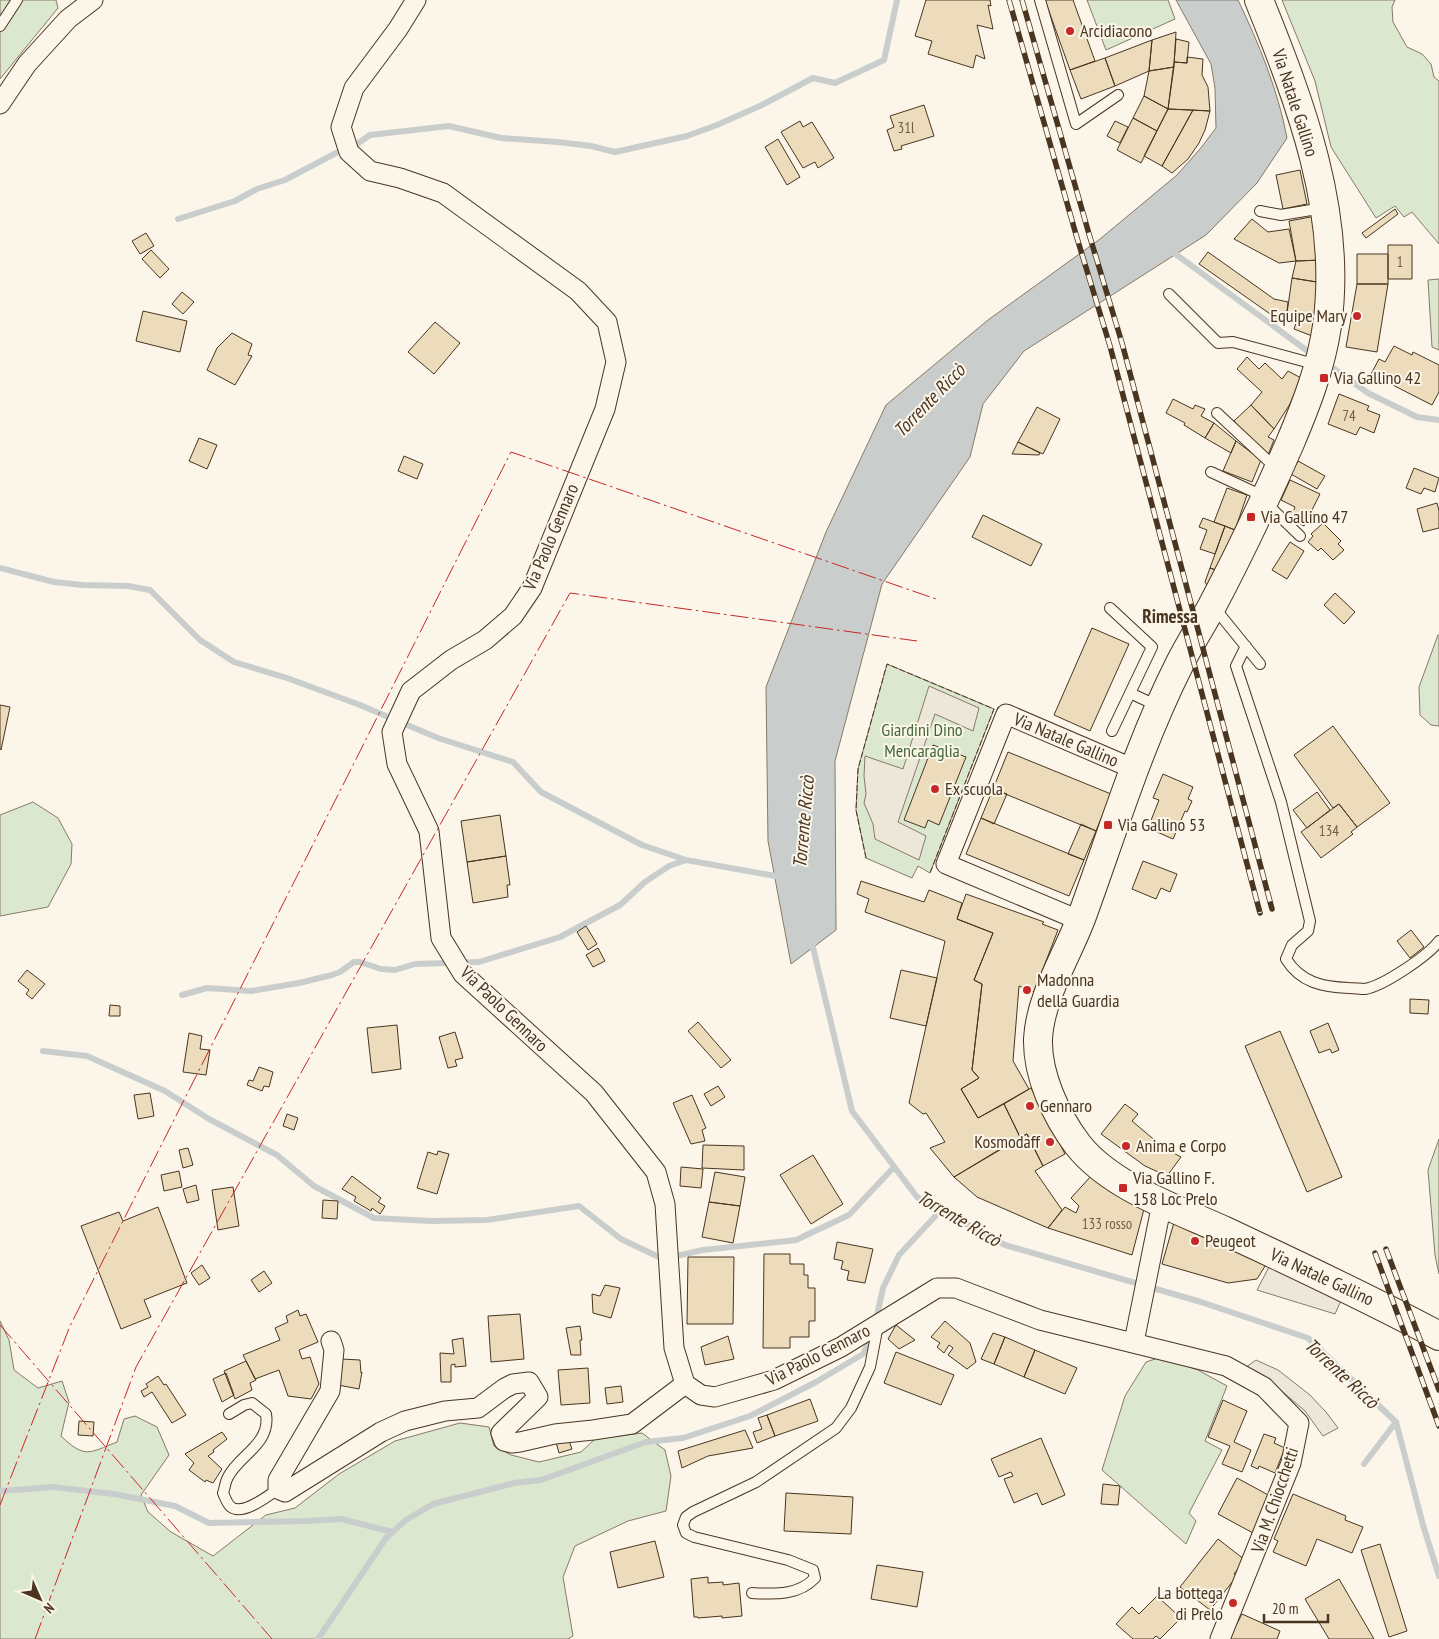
<svg xmlns="http://www.w3.org/2000/svg" width="1439" height="1639" viewBox="0 0 1439 1639" font-family="'PT Sans Narrow',sans-serif">
<style>
.green{fill:#dce7d0;stroke:#887966}
.parking{fill:#ede7d9;stroke:#887966}
.water{fill:#c9cecd;stroke:#887966}
.lines{fill:none;stroke-linecap:round;stroke-linejoin:round}
.stream{stroke:#c9cecd;stroke-width:6}
.building{fill:#ecdcbc;stroke:#4a3520}
.service-casing{stroke:#4a3520;stroke-width:12}
.minor-casing{stroke:#4a3520;stroke-width:21}
.primary-casing{stroke:#4a3520;stroke-width:30}
.service{stroke:#fbf6e9;stroke-width:10}
.minor{stroke:#fbf6e9;stroke-width:19}
.primary{stroke:#fbf6e9;stroke-width:28}
.rail-casing{stroke:#4a3520;stroke-width:5.5}
.rail{stroke:#fbf6e9;stroke-width:4;stroke-dasharray:11;stroke-linecap:butt}
.fence{stroke:#4a3520;stroke-width:1;stroke-dasharray:6 2.5;stroke-linecap:butt}
.power{stroke:#c62828;stroke-width:1;stroke-dasharray:18 4 2.5 4;stroke-linecap:butt}
.poi-dot{fill:#c62828;stroke:#fbf6e9;stroke-width:2}
.labels{text-anchor:middle;stroke-width:4;stroke-linejoin:round;paint-order:stroke}
.number-label{font-size:15px;fill:#725f47}
.poi-label{font-size:18px;fill:#4a3520;stroke:#fbf6e9;text-anchor:start}
.street-label{font-size:18px;fill:#4a3520;stroke:#fbf6e9}
.park-label{font-size:18px;fill:#436837;stroke:#fbf6e9}
.water-label{font-size:19px;font-style:italic;fill:#4a3520;stroke:#fbf6e9}
.neighbourhood-label{font-size:19px;font-weight:bold;fill:#4a3520;stroke:#fbf6e9}
</style>
<rect width="100%" height="100%" fill="#fbf6e9"/>
<!-- green -->
<path class="green" d="M0,0H56L58,8L0,79Z
M1087,0H1168L1175,19L1106,50Z
M1282,0H1395L1392,7L1393,22L1407,47L1422,54L1431,64L1434,77L1439,81V244L1412,212L1404,217L1395,206L1376,218L1331,147L1315,81Z
M1439,279V350L1432,347L1428,280Z
M1438,635H1439V726L1431,725L1420,715L1419,687Z
M887,664L994,709L930,873L918,866L912,878L866,858L856,810L858,769Z
M33,802L58,818L72,844L71,864L48,907L0,916V815Z
M1439,1139V1274L1435,1255L1428,1170Z
M0,1321L9,1340L14,1370L38,1388L62,1381L69,1402L61,1436C85,1459 89,1453 117,1442L124,1419L135,1416L157,1427L169,1455L141,1495L148,1512L171,1532L213,1556L266,1515L295,1508L339,1474L395,1441L460,1423L489,1427L494,1446L511,1455L539,1462L581,1452L595,1439L642,1433L665,1450L671,1476L666,1511L628,1521L575,1546L563,1577L573,1636L568,1639H0Z
M1161,1357L1198,1370L1227,1386L1205,1441L1222,1450L1189,1513L1196,1521L1186,1544L1102,1470L1125,1396L1146,1362Z"/>
<!-- parking -->
<path class="parking" d="M929,686L979,708L973,731L935,714L898,822L926,836L919,860L875,839L873,824L864,803L866,794L864,776L865,756L903,769Z
M1270,1265L1343,1296L1335,1314L1257,1290Z
M1256,1360L1278,1370L1310,1395L1326,1412L1338,1428L1323,1436L1305,1411L1277,1387L1245,1368Z"/>
<!-- water -->
<path class="water" d="M1176,0H1238C1259,44 1278,90 1287,138L1257,183L1206,235L1024,351L983,404L970,457L882,584L835,761L836,930L791,964L768,841L766,687L826,532L886,405L988,320L1100,239L1177,175L1200,149L1216,128L1215,88L1211,64Z"/>
<g class="lines">
<!-- stream -->
<path class="stream" d="M178,219L235,201L257,189L285,180L336,153L354,146L370,135L449,126L501,138L558,142L591,146L615,152L687,136L717,125L762,105L813,78L835,83L884,60L897,0
M1170,250L1313,355
M1326,363L1368,393L1417,417L1439,420
M0,568L54,582L82,585L128,586L150,590L200,640L234,662L287,678L360,705L438,738L513,762L541,792L642,845L686,860L781,877
M811,939L852,1111L917,1197L1005,1245L1201,1302L1308,1338L1396,1422L1423,1525L1439,1576
M182,995L207,988L251,991L299,983L332,975L340,972L354,962H360L381,969L395,970L415,964L479,962L560,937L620,905L645,882L669,866L686,860
M43,1051L87,1056L165,1091L209,1119L277,1155L314,1186L374,1218L431,1221L487,1220L579,1206L621,1239L663,1259L703,1250L796,1240L849,1215L894,1167
M876,1320L883,1288L899,1255L941,1210
M1364,1464L1396,1422
M0,1491L53,1487L114,1494L175,1506L209,1523L307,1521L341,1519L393,1532
M318,1639L386,1538L406,1520L433,1504L514,1483L541,1480L646,1442L683,1438L750,1416L816,1382L863,1354L872,1337"/>
</g>
<!-- building -->
<path class="building" d="M926,0H990L991,6L988,5L993,29L977,25L985,59L976,55L973,68L928,54L932,41L915,36Z
M1045,0H1073L1095,61L1070,70Z
M1176,32L1174,67L1149,71L1152,40Z
M1176,39L1189,42L1187,63L1174,62Z
M1152,40L1149,71L1115,86L1105,58Z
M1187,57L1203,59L1202,75L1208,87L1210,111L1168,109L1174,62L1187,63Z
M1105,58L1115,86L1081,99L1070,70Z
M1174,67L1168,109L1144,96L1149,71Z
M1144,96L1168,109L1157,131L1133,118Z
M924,105L934,136L901,146L902,149L894,151L887,130L894,127L890,116Z
M1168,109L1193,110L1162,166L1144,156Z
M1193,110L1210,111L1205,130L1199,143L1188,159L1172,173L1162,166Z
M1133,118L1157,131L1141,163L1117,150Z
M800,121L803,127L812,122L834,158L818,168L815,162L803,168L781,132Z
M1115,121L1128,127L1120,143L1107,136Z
M778,139L800,177L787,185L765,147Z
M1300,170L1307,204L1283,209L1276,175Z
M1395,209L1398,214L1366,238L1362,233Z
M1316,216L1322,260L1296,261L1289,221Z
M1252,219L1268,232L1289,229L1296,261L1279,263L1234,239Z
M146,233L154,246L140,254L132,241Z
M1388,245H1412V279H1388Z
M151,250L169,269L160,278L142,259Z
M1208,252L1274,299L1288,302L1286,320L1283,323L1199,264Z
M1357,254H1388V284H1357Z
M1322,260L1323,283L1292,278L1296,261Z
M1292,278L1323,283L1320,339L1294,329L1296,323L1286,320Z
M1357,284H1388L1377,352L1346,347Z
M182,292L194,302L183,314L172,304Z
M143,311L187,321L180,352L136,341Z
M435,322L460,343L434,374L408,352Z
M232,333L252,344L248,355L252,356L235,385L207,370L217,348Z
M1394,346L1412,355L1413,352L1439,365V392L1432,405L1371,374L1379,359L1385,362Z
M1247,357L1259,369L1265,363L1282,379L1288,371L1301,378L1290,404L1274,429L1251,405L1262,392L1237,369Z
M1339,394L1369,406L1367,410L1380,415L1374,433L1360,427L1356,435L1328,424Z
M1173,399L1193,409L1195,405L1205,409L1201,416L1214,423L1205,438L1184,425L1185,423L1166,413Z
M1251,405L1274,429L1268,437L1274,440L1268,455L1234,421Z
M1037,407L1060,419L1043,454L1018,442Z
M1214,423L1236,441L1231,453L1205,438Z
M199,438L217,445L207,469L189,461Z
M1236,441L1261,460L1252,482L1223,471Z
M1018,442L1040,453L1039,455L1012,454Z
M404,456L423,464L417,479L398,471Z
M1298,461L1325,476L1317,489L1291,474Z
M1414,468L1439,478L1435,492L1424,488L1421,494L1406,488Z
M1290,480L1320,494L1304,526L1290,519L1295,507L1281,500Z
M1227,488L1247,495L1235,530L1214,522Z
M1437,503L1439,511V528L1423,532L1417,509Z
M983,515L1042,544L1031,566L972,537Z
M1203,518L1225,526L1215,554L1200,549L1207,530L1199,527Z
M1323,523L1341,541L1338,544L1344,550L1333,560L1321,548L1318,551L1308,542L1313,536L1311,534Z
M1225,526L1235,530L1219,571L1210,568Z
M1290,542L1304,551L1287,579L1272,570Z
M1210,568L1219,571L1211,593L1205,582Z
M1335,593L1355,612L1344,624L1324,605Z
M1092,628L1129,644L1090,731L1054,715Z
M0,705L10,707L1,750L0,749Z
M1333,726L1390,803L1357,827L1339,804L1333,808L1294,755Z
M933,745L966,757L939,825L928,820L925,828L904,820Z
M1008,752L1111,794L1096,831L993,789Z
M1163,774L1193,787L1188,799L1192,801L1187,812L1185,811L1173,839L1148,828L1159,800L1153,798Z
M993,789L1007,794L994,824L981,818Z
M1317,792L1330,810L1307,828L1293,810Z
M1339,804L1357,827L1351,832L1353,834L1321,858L1301,832Z
M500,815L506,856L467,862L461,821Z
M981,818L1084,860L1069,896L966,854Z
M1081,824L1096,831L1084,860L1068,854Z
M506,856L510,885H507L508,897L473,903L467,862Z
M1143,861L1177,874L1170,892L1161,888L1156,899L1132,889Z
M861,881L924,902L929,890L962,903L957,919L993,933L974,980L982,984L972,1070L979,1078L961,1089L978,1118L1004,1104L1020,1137L954,1177L930,1148L945,1142L926,1113L923,1114L909,1103L945,941L865,912L869,899L857,894Z
M966,894L1044,922L1042,924L1058,930L1034,992L1019,986L1013,1061L1029,1089L978,1118L961,1089L979,1078L972,1070L982,984L974,980L993,933L957,919Z
M586,926L597,944L588,950L577,932Z
M1411,930L1424,947L1410,958L1397,941Z
M598,948L605,961L593,967L586,955Z
M27,970L45,984L32,999L26,994L29,990L18,981Z
M901,970L937,978L926,1026L890,1018Z
M1410,999L1429,1000L1428,1014L1410,1013Z
M110,1005L120,1006V1016H109Z
M698,1022L731,1060L721,1068L688,1031Z
M1328,1023L1339,1050L1332,1053L1330,1049L1319,1053L1310,1031Z
M397,1025L401,1069L372,1073L367,1028Z
M1280,1031L1342,1177L1307,1192L1245,1046Z
M455,1032L463,1058L455,1060L457,1066L448,1068L439,1037Z
M189,1033L202,1036L200,1049L210,1050L206,1075L183,1072Z
M259,1067L273,1072L269,1087L264,1086L262,1091L247,1085L249,1080L253,1081Z
M718,1086L725,1097L711,1106L704,1094Z
M1031,1088L1065,1154L1043,1166L1027,1134L1020,1137L1004,1104Z
M150,1093L154,1116L138,1119L134,1095Z
M692,1095L706,1128L702,1130L705,1141L691,1144L673,1103Z
M1125,1104L1138,1114L1132,1121L1164,1148L1181,1157L1167,1176L1145,1166L1101,1134Z
M287,1114L298,1118L294,1130L283,1126Z
M1027,1134L1043,1166L1035,1171L1062,1210L1048,1228L977,1197L954,1177Z
M703,1145L744,1146V1170L702,1168Z
M188,1148L193,1165L183,1168L179,1150Z
M438,1151L449,1154L437,1194L417,1188L428,1152L437,1155Z
M813,1155L843,1204L811,1224L780,1175Z
M681,1167L703,1169L701,1188L680,1186Z
M179,1171L182,1187L164,1191L161,1175Z
M715,1172L745,1177L740,1206L709,1202Z
M1092,1175L1144,1209L1132,1255L1048,1228L1065,1207L1076,1213L1079,1206L1071,1198Z
M352,1176L381,1198L378,1202L385,1206L380,1214L372,1208L371,1211L354,1201L356,1197L342,1189Z
M196,1185L199,1200L187,1203L183,1189Z
M233,1187L239,1226L218,1230L212,1190Z
M323,1200L338,1201L337,1219L322,1218Z
M709,1202L740,1206L733,1243L702,1237Z
M158,1207L187,1283L144,1300L151,1317L121,1329L81,1226L119,1212L123,1221Z
M1175,1219L1267,1263L1257,1279L1228,1283L1162,1264Z
M837,1242L873,1249L865,1283L847,1280L849,1271L841,1269L843,1261L834,1259Z
M764,1254H790V1264H804V1275H808V1288H815V1321H809V1337H790V1348H763Z
M688,1257H734L733,1324H687Z
M202,1265L210,1278L199,1285L191,1273Z
M264,1271L272,1283L259,1292L251,1280Z
M605,1285L620,1288L611,1318L593,1313L592,1294L600,1296Z
M298,1310L300,1316L306,1314L318,1342L299,1350L302,1359L310,1357L319,1384L311,1399L288,1396L279,1370L255,1379L243,1355L280,1340L275,1328L288,1322L286,1316Z
M520,1314L524,1359L491,1362L488,1316Z
M945,1321L970,1343L976,1362L967,1369L948,1355L953,1348L949,1345L944,1353L937,1347L940,1343L931,1337Z
M896,1325L915,1340L899,1349L888,1339Z
M580,1326L582,1340H580L581,1355H571L566,1328Z
M993,1333L1005,1337L994,1364L981,1359Z
M728,1336L734,1359L705,1365L701,1347Z
M1005,1337L1035,1350L1024,1377L994,1364Z
M463,1338L466,1366L455,1367V1364L451,1365V1382H441L440,1353L454,1354L452,1340Z
M1035,1350L1077,1368L1065,1394L1024,1377Z
M896,1352L954,1375L941,1405L884,1383Z
M342,1359L360,1360L361,1373L362,1372L359,1389L338,1385Z
M246,1361L256,1380L250,1383L252,1390L235,1399L224,1371Z
M588,1368L590,1403L561,1405L558,1370Z
M226,1373L234,1395L222,1402L213,1379Z
M158,1376L164,1385L166,1384L186,1415L172,1423L152,1392L144,1397L141,1391L148,1387L146,1384Z
M621,1386L623,1402L607,1404L605,1388Z
M810,1399L818,1421L775,1436L767,1415Z
M1223,1400L1247,1411L1234,1442L1251,1450L1242,1472L1222,1464L1230,1446L1208,1437Z
M767,1415L775,1436L757,1443L753,1432L762,1429L758,1418Z
M79,1421L94,1422L93,1436L78,1435Z
M745,1430L753,1448L708,1456L682,1468L678,1451Z
M222,1432L227,1439L213,1450L214,1452L208,1456L222,1469L213,1483L206,1480L205,1482L189,1470L194,1463L185,1454Z
M1264,1434L1276,1438L1274,1443L1285,1448L1275,1473L1259,1466L1258,1469L1251,1466Z
M568,1438L572,1449L559,1453L556,1442Z
M1041,1438L1065,1495L1042,1505L1037,1493L1014,1503L1004,1479L1013,1476L1011,1472L999,1477L991,1459Z
M1237,1478L1272,1497L1253,1533L1218,1514Z
M1103,1484L1120,1486L1118,1505L1101,1504Z
M786,1493L853,1497L851,1534L784,1531Z
M1293,1494L1346,1516L1345,1520L1363,1527L1352,1553L1317,1539L1306,1566L1273,1552L1278,1541L1274,1539Z
M1218,1539L1245,1560L1234,1574L1237,1576L1210,1610L1180,1587Z
M655,1541L664,1577L618,1588L610,1552Z
M1380,1544L1407,1631L1389,1637L1361,1550Z
M877,1565L923,1572L917,1607L871,1599Z
M708,1577V1583L723,1582V1585L739,1583L742,1616L722,1618V1616L698,1618V1617H694L691,1579Z
M1339,1579L1374,1639H1329L1305,1599Z
M1157,1596L1181,1618L1160,1639L1156,1636L1153,1639H1133L1116,1624L1132,1607L1139,1614Z
M1242,1614L1280,1631L1277,1639H1229Z"/>
<g class="lines">
<defs>
<path id="service" d="M1040,0L1076,124L1118,95
M0,26L17,0
M1260,211L1281,215L1323,208
M1169,294L1218,343L1233,342L1318,365
M1217,413L1277,469
M1211,472L1265,497
M1265,502L1300,536
M1213,606L1260,664
M1110,608L1152,647L1112,731
M1246,646L1236,666L1281,802L1310,921L1308,931L1292,945L1286,959C1301,983 1323,987 1349,988C1354,988 1360,989 1365,989C1383,986 1428,956 1439,941
M1130,693L1160,707
M229,1414L244,1405L252,1403L266,1414C271,1444 239,1455 228,1477C225,1482 225,1488 223,1493C225,1497 227,1504 231,1507C243,1516 268,1496 278,1489
M752,1593C774,1594 798,1596 815,1578L813,1570L788,1560L694,1537L686,1533L683,1525L686,1517L693,1512L756,1482L836,1428L851,1408L870,1367L878,1325"/>
<path id="minor" d="M416,0L398,29L354,88L341,127L349,152L370,171L400,178L443,193L578,291L607,322L616,362L605,409L532,588L513,616L485,640L451,660L411,691L392,732L397,764L429,831L441,938L463,974L594,1093L656,1172L665,1204L674,1348L685,1384L701,1395L715,1397L774,1380L841,1347L937,1288H956L1040,1320L1226,1366L1264,1387L1299,1423L1291,1463L1220,1639
M0,104L27,64L68,19L93,0
M1081,921L946,864L1006,714L1134,769
M331,1341L334,1350L330,1391L278,1480V1489L285,1492L381,1432L405,1421L445,1411L478,1408L505,1388L513,1384L529,1382L538,1397L501,1433L504,1441L512,1443L520,1442L555,1434L593,1430L632,1424L685,1384
M1134,1342L1162,1203"/>
<path id="primary" d="M1259,0C1300,102 1343,213 1327,326C1321,367 1306,405 1290,443C1266,498 1240,553 1212,606C1202,625 1190,643 1180,663C1139,744 1113,831 1082,916C1068,954 1040,997 1038,1039C1037,1075 1056,1116 1078,1145C1111,1187 1177,1209 1225,1231C1297,1265 1369,1298 1439,1336"/>
</defs>
<!-- service casing -->
<use href="#service" class="service-casing"/>
<!-- minor casing -->
<use href="#minor" class="minor-casing"/>
<!-- primary casing -->
<use href="#primary" class="primary-casing"/>
<!-- service -->
<use href="#service" class="service"/>
<!-- minor -->
<use href="#minor" class="minor"/>
<!-- primary -->
<use href="#primary" class="primary"/>
<defs>
<path id="rail" d="M1009,0L1077,238L1110,346L1260,913
M1022,0L1089,234L1122,343L1272,909
M1386,1249L1439,1390
M1375,1253L1439,1426"/>
</defs>
<!-- rail casing -->
<use href="#rail" class="rail-casing"/>
<!-- rail -->
<use href="#rail" class="rail"/>
<!-- fence -->
<path class="fence" d="M866,858L856,810L858,769L887,664L994,709L930,873"/>
<!-- power -->
<path class="power" d="M0,1325L272,1639
M0,1505L70,1326L511,452L936,599
M35,1639L136,1367L570,593L917,641"/>
</g>
<!-- markers -->
<g class="poi-dot">
<circle cx="1070" cy="31" r="5"/>
<circle cx="1357" cy="316" r="5"/>
<rect x="1319" y="373" width="10" height="10" rx="2.5"/>
<rect x="1246" y="512" width="10" height="10" rx="2.5"/>
<circle cx="935" cy="789" r="5"/>
<rect x="1103" y="820" width="10" height="10" rx="2.5"/>
<circle cx="1027" cy="990" r="5"/>
<circle cx="1030" cy="1106" r="5"/>
<circle cx="1050" cy="1142" r="5"/>
<circle cx="1126" cy="1146" r="5"/>
<rect x="1118" y="1183" width="10" height="10" rx="2.5"/>
<circle cx="1195" cy="1241" r="5"/>
<circle cx="1233" cy="1603" r="5"/>
</g>
<g class="labels">
<!-- number labels -->
<g class="number-label">
<text x="906" y="133">31l</text>
<text x="1400" y="267">1</text>
<text x="1349" y="421">74</text>
<text x="1329" y="836">134</text>
<text x="1107" y="1229">133 rosso</text>
</g>
<!-- poi labels -->
<g class="poi-label">
<text x="1080" y="37">Arcidiacono</text>
<text x="1347" y="322" text-anchor="end">Equipe Mary</text>
<text x="1334" y="384">Via Gallino 42</text>
<text x="1261" y="523">Via Gallino 47</text>
<text x="945" y="795">Ex scuola</text>
<text x="1118" y="831">Via Gallino 53</text>
<text x="1037" y="986">Madonna<tspan x="1037" dy="21">della Guardia</tspan></text>
<text x="1040" y="1112">Gennaro</text>
<text x="1040" y="1148" text-anchor="end">Kosmodaff</text>
<text x="1136" y="1152">Anima e Corpo</text>
<text x="1133" y="1184">Via Gallino F.<tspan x="1133" dy="21">158 Loc Prelo</tspan></text>
<text x="1205" y="1247">Peugeot</text>
<text x="1223" y="1599" text-anchor="end">La bottega<tspan x="1223" dy="21">di Prelo</tspan></text>
</g>
<!-- street labels -->
<g class="street-label">
<text transform="translate(1295 103) rotate(72)" y="6">Via Natale Gallino</text>
<text transform="translate(551 537) rotate(-67)" y="6">Via Paolo Gennaro</text>
<text transform="translate(1066 740) rotate(23)" y="6">Via Natale Gallino</text>
<text transform="translate(504 1009) rotate(44)" y="6">Via Paolo Gennaro</text>
<text transform="translate(1322 1277) rotate(25)" y="6">Via Natale Gallino</text>
<text transform="translate(818 1355) rotate(-27)" y="6">Via Paolo Gennaro</text>
<text transform="translate(1275 1500) rotate(-71)" y="6">Via M. Chiocchetti</text>
</g>
<!-- park labels -->
<g class="park-label">
<text x="922" y="736">Giardini Dino<tspan x="922" dy="21">Mencaraglia</tspan></text>
</g>
<!-- water labels -->
<g class="water-label">
<text transform="translate(929 400) rotate(-46)" y="7">Torrente Riccò</text>
<text transform="translate(803 822) rotate(-85)" y="7">Torrente Riccò</text>
<text transform="translate(959 1218) rotate(30)" y="7">Torrente Riccò</text>
<text transform="translate(1342 1373) rotate(43)" y="7">Torrente Riccò</text>
</g>
<!-- neighbourhood labels -->
<g class="neighbourhood-label">
<text x="1170" y="623">Rimessa</text>
</g>
</g>
<!-- north arrow -->
<g transform="translate(40 1599) rotate(135)" stroke="#fbf6e9" stroke-width="4" paint-order="stroke">
<path d="M0-4L9 19L0 12L-9 19Z" fill="#4a3520"/>
<text y="-8" font-size="14" font-weight="bold" text-anchor="middle" fill="#4a3520">N</text>
</g>
<!-- scale -->
<path d="M1264 1614v8h64v-8" fill="none" stroke="#4a3520" stroke-width="2.5"/>
<text x="1272" y="1614" font-size="15" fill="#4a3520" stroke="#fbf6e9" stroke-width="4" paint-order="stroke">20 m</text>
</svg>
